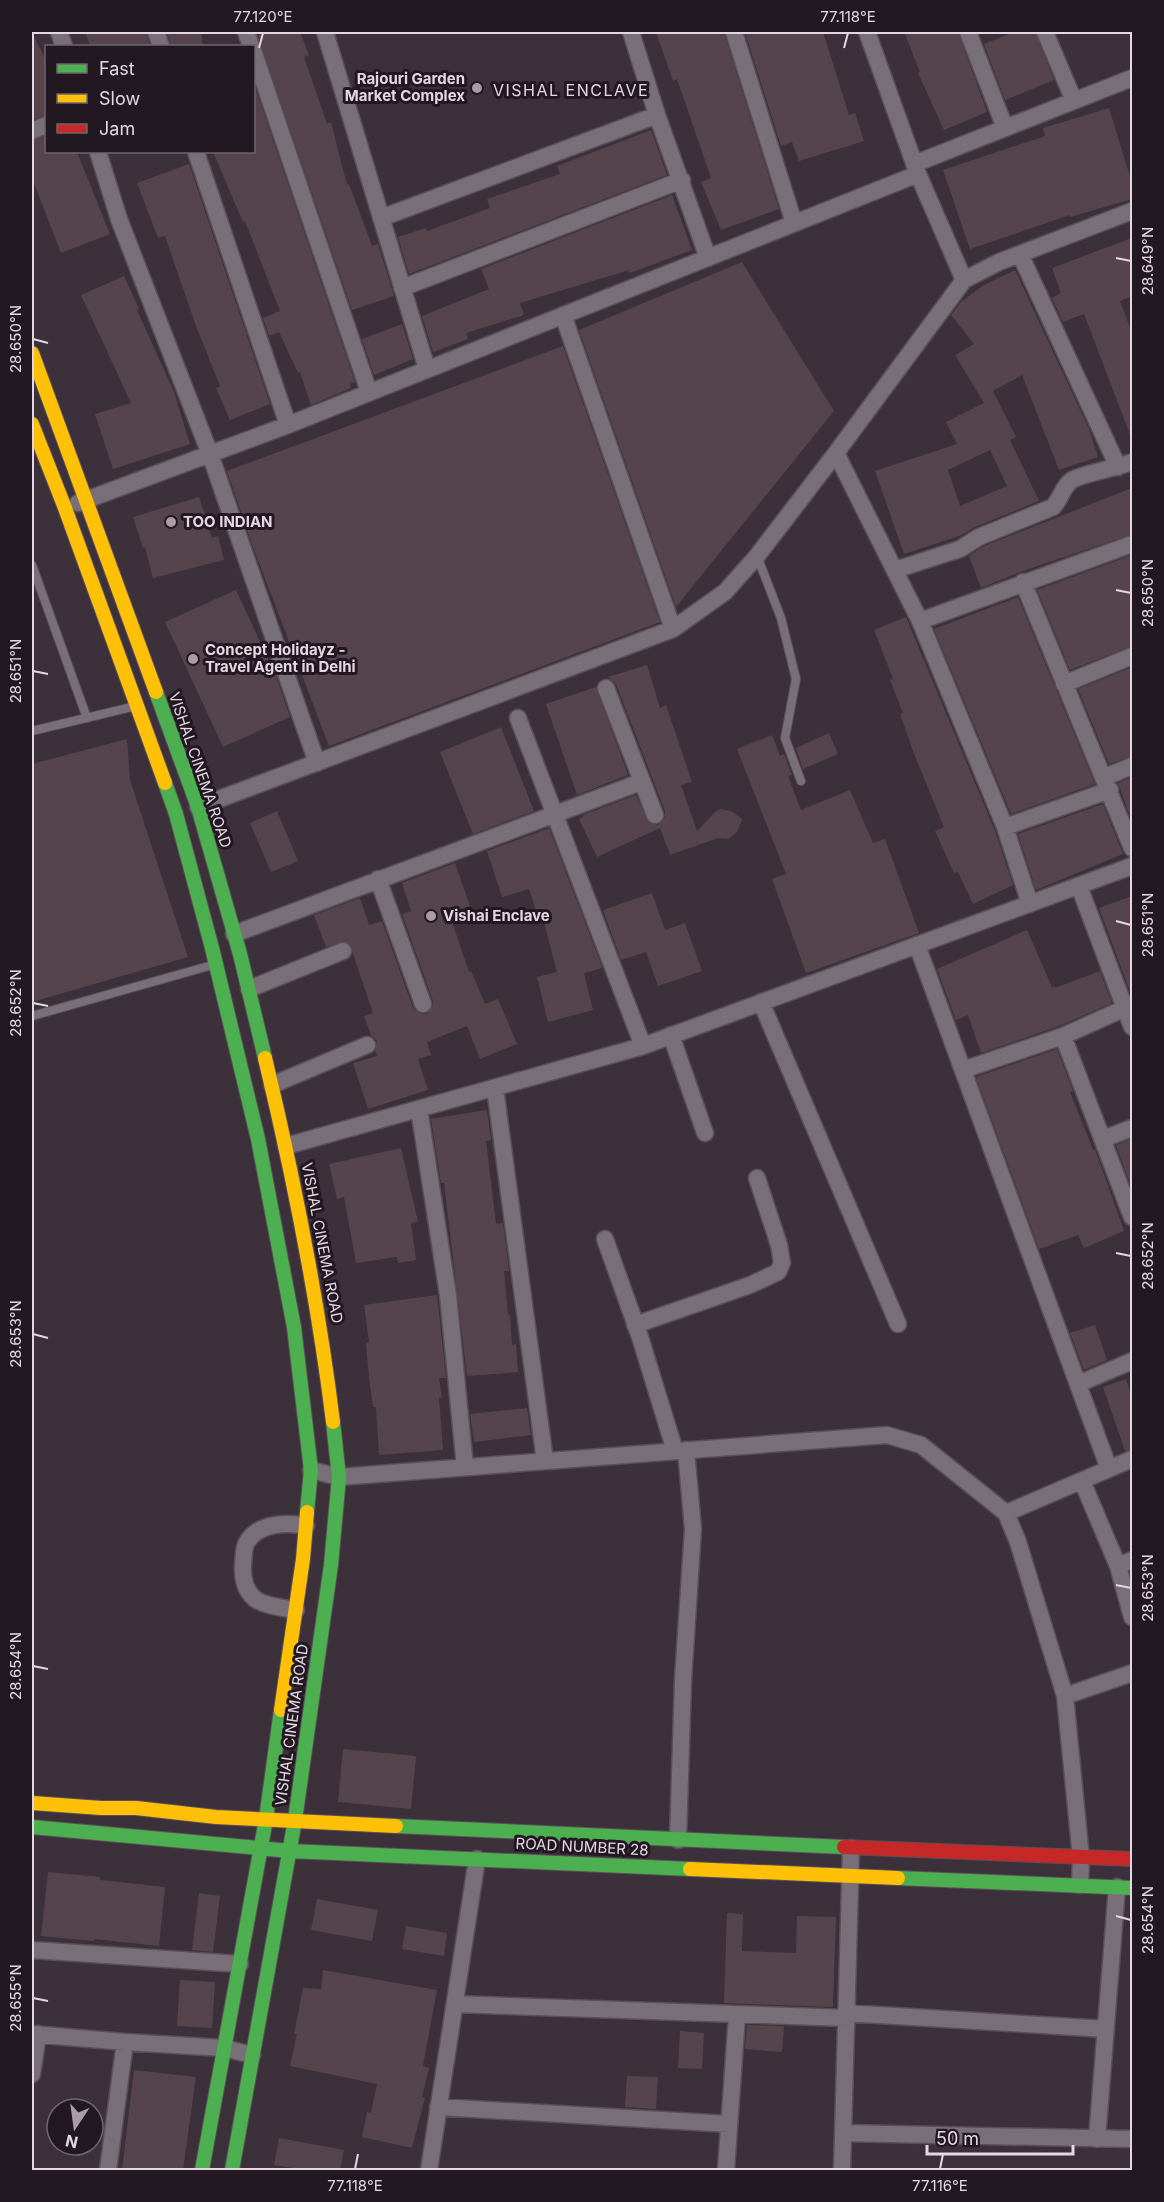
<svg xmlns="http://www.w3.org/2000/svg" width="1164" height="2202" viewBox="0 0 1164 2202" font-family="Inter,sans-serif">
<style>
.building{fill:#56444d;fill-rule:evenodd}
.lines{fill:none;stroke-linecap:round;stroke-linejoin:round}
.lane-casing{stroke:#594f58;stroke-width:10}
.street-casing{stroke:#594f58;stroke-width:19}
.fast-casing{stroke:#594f58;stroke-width:16}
.slow-casing{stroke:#594f58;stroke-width:16}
.jam-casing{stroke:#594f58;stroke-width:16}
.lane{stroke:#796f78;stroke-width:8}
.street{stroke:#796f78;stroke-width:16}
.fast{stroke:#4caf50;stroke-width:14}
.slow{stroke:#ffc107;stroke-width:14}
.jam{stroke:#c62828;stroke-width:14}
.ticks{fill:none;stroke:#e4d6e3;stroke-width:2}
.poi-dot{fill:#a99ca8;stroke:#221821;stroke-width:2}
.labels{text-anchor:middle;stroke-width:6;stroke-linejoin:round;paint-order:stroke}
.poi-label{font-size:15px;font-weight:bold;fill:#e4d6e3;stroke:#221821;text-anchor:start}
.street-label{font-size:15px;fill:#e4d6e3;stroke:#221821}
.neighbourhood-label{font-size:16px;letter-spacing:1.5px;fill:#e4d6e3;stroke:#221821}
.neatline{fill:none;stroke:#e4d6e3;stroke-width:2}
.ticks-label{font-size:15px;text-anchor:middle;fill:#e4d6e3}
</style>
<rect width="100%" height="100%" fill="#3c303b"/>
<!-- building -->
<path class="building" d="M32,32L46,61V115L32,120Z
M85,32H146L150,46H90Z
M167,32H201L203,46H171Z
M270,32H300L309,55L304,57L327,124L331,122L347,185L349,184L372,246L378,244L394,296L352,310L261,45L258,35Z
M656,32H724L779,209L721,230L701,182L711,178L677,79L673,81Z
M745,32H823L849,115L855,113L864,141L799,161L792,142L781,146Z
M904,32H958L987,112L944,130L918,73L920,72Z
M1014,32H1035L1054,80L1005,100L984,44Z
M254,84L355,382L350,384L351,388L311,405L300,372L298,373L279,332L269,336L263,318L280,311L245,221L243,222L213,152H254Z
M1109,108L1132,183V199L1070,217V215L970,249L943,170L1045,136L1043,128Z
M651,130L667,175L409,274L398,237L426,228L427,231L490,208L487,199L560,174L557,166Z
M46,136V152H77L110,234L61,253L32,178V141Z
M189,164L270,404L230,420L216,388L220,386L196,326L165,236L158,238L137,183Z
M672,195L692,250L630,273L629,270L520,303L524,315L466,333L468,339L433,352L422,316L489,289L481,269Z
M1132,238V296L1120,301L1132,333L1131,437L1084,314L1063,322L1052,298L1061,293L1052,268Z
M742,262L834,411L676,607L579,330Z
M1015,270L1089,429L1098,457L1059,470L1022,375L993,391L1016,437L1010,440L1039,501L975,527L962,535L904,554L875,471L957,444L946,422L984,403L955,355L974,344L951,315L961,302L984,285ZM990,450L1007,486L960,506L948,470Z
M124,276L139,309L137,310L174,392L190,444L113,469L95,414L131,403L81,295Z
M402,324L413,359L374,375L362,339Z
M563,346L660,622L329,746L253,547L227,471Z
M1132,488V534L1020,572L981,588L969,556L984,546Z
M199,497L212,538L218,536L224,560L153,578L145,547L143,548L133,517Z
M1132,555V646L1070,670L1037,590Z
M236,590L276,676L290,717L223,747L165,622Z
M1018,597L1095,784L1011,814L934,629Z
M906,617L995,831L1013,885L973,904L958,872L954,873L935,831L944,827L913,751L900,714L903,713L890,680L893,679L874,630Z
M647,665L660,708L666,705L692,782L681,785L697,831L715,812L720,809L732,811L742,819L737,832L728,839L718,838L670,855L660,828L597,857L579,819L584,816L583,815L636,795L649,823L658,825L665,817V811L616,684L608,677Z
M1132,667V756L1109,764L1078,689Z
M596,687L628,775L577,795L546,704Z
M501,727L534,811L473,834L440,752Z
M829,733L838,754L803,769L796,748Z
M772,735L780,756L784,754L792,775L788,776L801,810L850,790L873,843L885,839L919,933L806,973L772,879L786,874L737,749Z
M127,739L130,780L188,957L32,1002V764Z
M1132,777V822L1118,783Z
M1103,804L1123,854L1036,890L1018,834Z
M277,811L298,861L271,872L250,823Z
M549,828L602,967L599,969L584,973L593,1010L548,1022L537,977L557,972L543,919L539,920L529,889L502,897L487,851Z
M455,863L470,906L449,913L469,972L471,971L485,1004L498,999L517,1044L480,1059L467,1026L427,1042L431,1055L418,1059L428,1090L368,1109L353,1063L377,1056L375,1051L377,1041L371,1035L364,1016L373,1013L353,954L352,947L344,941L326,947L314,915L360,898L369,925L382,921L413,1008L421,1014H427L433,1006V1001L402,914L411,911L402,883Z
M652,893L665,930L685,923L702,971L658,986L646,952L621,960L603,910Z
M1132,896V994H1131L1099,908Z
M1027,930L1052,987L1055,986V988L1100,971L1112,1003L1059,1026L981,1053L968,1015L956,1020L937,969Z
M1057,1049L1073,1091L1070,1092L1090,1142L1093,1150L1095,1149L1124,1231L1084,1248L1078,1235L1039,1249L976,1077Z
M487,1110L491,1140L486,1141L496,1224L503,1223L509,1271H504L508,1315H510L512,1345L516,1344L518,1372L467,1376L444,1183H441L431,1119Z
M1132,1139V1189L1116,1145Z
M401,1148L418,1222L411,1223L416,1260L398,1263L397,1257L356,1263L344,1197L337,1199L329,1164Z
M437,1295L446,1378H439L442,1398H439L443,1450L379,1455L376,1407H373L369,1377L366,1343L369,1342L364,1305Z
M1095,1325L1107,1360L1084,1370L1070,1333Z
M1126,1379L1132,1398V1449L1125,1451L1103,1387Z
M527,1408L531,1435L474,1442L470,1414Z
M343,1749L416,1756L411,1809L338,1802Z
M48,1872L100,1877V1880L165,1887L159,1946L94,1939V1941L41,1936Z
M199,1893L220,1896L213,1952L192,1950Z
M317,1899L378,1910L372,1941L311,1930Z
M727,1913L743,1914L742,1951L796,1953L797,1916L836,1917L833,2007L724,2003Z
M406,1926L447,1933L444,1956L402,1949Z
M323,1970L437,1990L423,2066L429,2068L422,2097L425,2098L412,2148L362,2137L367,2112L371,2113L377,2084L290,2066L297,2034H294L303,1988L321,1989Z
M180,1980L215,1982L212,2028L177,2026Z
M747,2025L784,2026L782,2052L745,2049Z
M680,2031L704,2033L702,2069L678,2068Z
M134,2070L196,2077L183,2170H122Z
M627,2076L658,2077L656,2109L625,2107Z
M279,2138L344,2150L340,2170H306L274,2165Z"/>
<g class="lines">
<defs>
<path id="lane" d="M757,556L781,618L796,679L785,738L801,781
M32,565L87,718
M32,731L136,706
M32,1016L216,964"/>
<path id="street" d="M59,32L64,46
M156,32L161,46
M246,32L251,46
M325,32L427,369
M631,32L657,115L708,258
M734,32L794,223
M867,32L918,174L964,280
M968,32L1005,128
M1045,32L1074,101
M254,53L369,392
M32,131L46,125
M98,152L119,219L210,454L317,763
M196,152L288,425
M914,164L1132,78
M381,218L657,115
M1020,254L1118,467
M402,288L682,180
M563,315L673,629
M836,453L920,621L1005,827L1030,904
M78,503L288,425L918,174
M895,570L960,549L979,537L1053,507C1061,499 1062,487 1072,480C1082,474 1119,467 1132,462
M1023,582L1132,848
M920,621L1132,544
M1064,684L1132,656
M606,688L655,815
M518,718L643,1046
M1105,777L1132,766
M198,807L673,629L725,592L757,556L836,453L964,280L999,262L1132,211
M1005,827L1110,790
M378,879L423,1004
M1079,886L1132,1027
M234,934L641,782
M917,945L1109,1469
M249,989L343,951
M761,1002L898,1324
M671,1035L705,1133
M1063,1036L1132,1217
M963,1070L1063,1036L1132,1005
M272,1085L367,1045
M495,1088L545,1461
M419,1109L448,1295L465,1467
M1103,1139L1132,1128
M286,1146L643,1046L1132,866
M605,1239L640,1337L675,1451
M635,1325L750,1285L778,1272L782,1263L779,1245L757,1178
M1078,1384L1132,1361
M311,1470L339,1477L887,1435L921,1445L1006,1513L1018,1542L1065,1696L1081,1858L1080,1885
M1082,1481L1118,1566L1132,1560
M1006,1513L1132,1459
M1118,1566L1132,1617
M296,1610C284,1608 265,1606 255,1599C245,1591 242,1577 243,1565C244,1558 243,1548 247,1542C258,1523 287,1522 306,1526
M1065,1696L1132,1673
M678,1840L683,1680L693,1529L686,1450
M32,1950L240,1964
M455,2004L846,2018
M846,2013L1106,2029
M32,2034L125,2042L224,2048L252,2055
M32,2074L38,2034
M438,2107L729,2124
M843,2133L1132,2139
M1097,2139L1117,1887
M108,2170L125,2042
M429,2170L477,1859
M726,2170L737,2015
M842,2170L851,1848"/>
<path id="fast" d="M156,692L198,807L240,954L265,1058
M165,783L176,814L212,948L258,1139L294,1327L311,1470L307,1512
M396,1826L844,1847
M32,1827L290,1851L690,1869
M898,1878L1132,1888
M202,2170L266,1819L281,1710
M232,2170L295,1820L331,1565L339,1477L333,1422"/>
<path id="slow" d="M32,353L156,692
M32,424L65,508L165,783
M265,1058C294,1179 318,1300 333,1422
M281,1710L303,1559L307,1512
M32,1803L101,1808H136L216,1817L396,1826
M690,1869L898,1878"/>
<path id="jam" d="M844,1847L1132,1859"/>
</defs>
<!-- lane casing -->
<use href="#lane" class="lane-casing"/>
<!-- street casing -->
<use href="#street" class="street-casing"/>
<!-- fast casing -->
<use href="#fast" class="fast-casing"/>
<!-- slow casing -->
<use href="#slow" class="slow-casing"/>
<!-- jam casing -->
<use href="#jam" class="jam-casing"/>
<!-- lane -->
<use href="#lane" class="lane"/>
<!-- street -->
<use href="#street" class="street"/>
<!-- fast -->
<use href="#fast" class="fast"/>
<!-- slow -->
<use href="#slow" class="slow"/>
<!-- jam -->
<use href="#jam" class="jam"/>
</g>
<!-- ticks -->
<path class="ticks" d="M259,48L263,33M844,48L848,33M1116,258L1131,261M33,339L48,343M1116,590L1131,593M33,671L48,674M1116,921L1131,925M33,1003L48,1006M1116,1253L1131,1256M33,1334L48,1338M1116,1585L1131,1588M33,1666L48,1669M1116,1916L1131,1920M33,1998L48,2001M355,2169L358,2154M940,2169L943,2154"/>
<!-- markers -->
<g class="poi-dot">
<circle cx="477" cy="88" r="6"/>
<circle cx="171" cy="522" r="6"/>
<circle cx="193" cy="659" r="6"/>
<circle cx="431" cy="916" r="6"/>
</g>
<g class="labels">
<!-- poi labels -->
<g class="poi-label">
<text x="465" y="84" text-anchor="end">Rajouri Garden<tspan x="465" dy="17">Market Complex</tspan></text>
<text x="183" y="527">TOO INDIAN</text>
<text x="205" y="655">Concept Holidayz -<tspan x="205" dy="17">Travel Agent in Delhi</tspan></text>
<text x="443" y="921">Vishai Enclave</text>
</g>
<!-- street labels -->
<g class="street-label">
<text transform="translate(200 770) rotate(71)" y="5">VISHAL CINEMA ROAD</text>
<text transform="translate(322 1243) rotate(79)" y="5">VISHAL CINEMA ROAD</text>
<text transform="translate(292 1725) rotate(-82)" y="5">VISHAL CINEMA ROAD</text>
<text transform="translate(582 1847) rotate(3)" y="5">ROAD NUMBER 28</text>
</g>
<!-- neighbourhood labels -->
<g class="neighbourhood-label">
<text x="571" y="96">VISHAL ENCLAVE</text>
</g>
</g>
<!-- border -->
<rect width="1164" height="2202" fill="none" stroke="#221821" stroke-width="66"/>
<!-- legend -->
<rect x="45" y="45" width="210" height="108" fill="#221821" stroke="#70646f" stroke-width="1.5"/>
<rect x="57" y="64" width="30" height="9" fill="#4caf50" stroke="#70646f" stroke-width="1.5"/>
<text x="99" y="75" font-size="18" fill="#e4d6e3">Fast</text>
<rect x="57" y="94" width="30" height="9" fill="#ffc107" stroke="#70646f" stroke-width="1.5"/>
<text x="99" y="105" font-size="18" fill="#e4d6e3">Slow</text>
<rect x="57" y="124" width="30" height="9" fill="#c62828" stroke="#70646f" stroke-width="1.5"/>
<text x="99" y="135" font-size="18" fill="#e4d6e3">Jam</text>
<!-- north arrow -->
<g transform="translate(75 2127) rotate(193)"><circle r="28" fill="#221821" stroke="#70646f" stroke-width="1.5"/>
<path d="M0-4.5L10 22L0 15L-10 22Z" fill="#a99ca8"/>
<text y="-9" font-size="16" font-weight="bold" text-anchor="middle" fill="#e4d6e3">N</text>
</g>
<!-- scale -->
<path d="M927 2145v9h146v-9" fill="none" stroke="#e4d6e3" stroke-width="3"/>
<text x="936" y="2145" font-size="18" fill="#e4d6e3" stroke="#221821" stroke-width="4.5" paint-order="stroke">50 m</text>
<rect x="33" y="33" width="1098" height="2136" class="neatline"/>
<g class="ticks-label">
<text x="263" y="22">77.120°E</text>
<text x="848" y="22">77.118°E</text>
<text transform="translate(1148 261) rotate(-90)" y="5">28.649°N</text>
<text transform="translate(16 339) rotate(-90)" y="5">28.650°N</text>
<text transform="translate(1148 593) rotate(-90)" y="5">28.650°N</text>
<text transform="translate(16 671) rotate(-90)" y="5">28.651°N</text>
<text transform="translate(1148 925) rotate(-90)" y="5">28.651°N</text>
<text transform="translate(16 1003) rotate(-90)" y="5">28.652°N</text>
<text transform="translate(1148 1256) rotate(-90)" y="5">28.652°N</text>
<text transform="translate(16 1334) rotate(-90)" y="5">28.653°N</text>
<text transform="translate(1148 1588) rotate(-90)" y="5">28.653°N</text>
<text transform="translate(16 1666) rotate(-90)" y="5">28.654°N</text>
<text transform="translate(1148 1920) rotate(-90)" y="5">28.654°N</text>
<text transform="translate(16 1998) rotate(-90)" y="5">28.655°N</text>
<text x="355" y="2191">77.118°E</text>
<text x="940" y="2191">77.116°E</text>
</g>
</svg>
